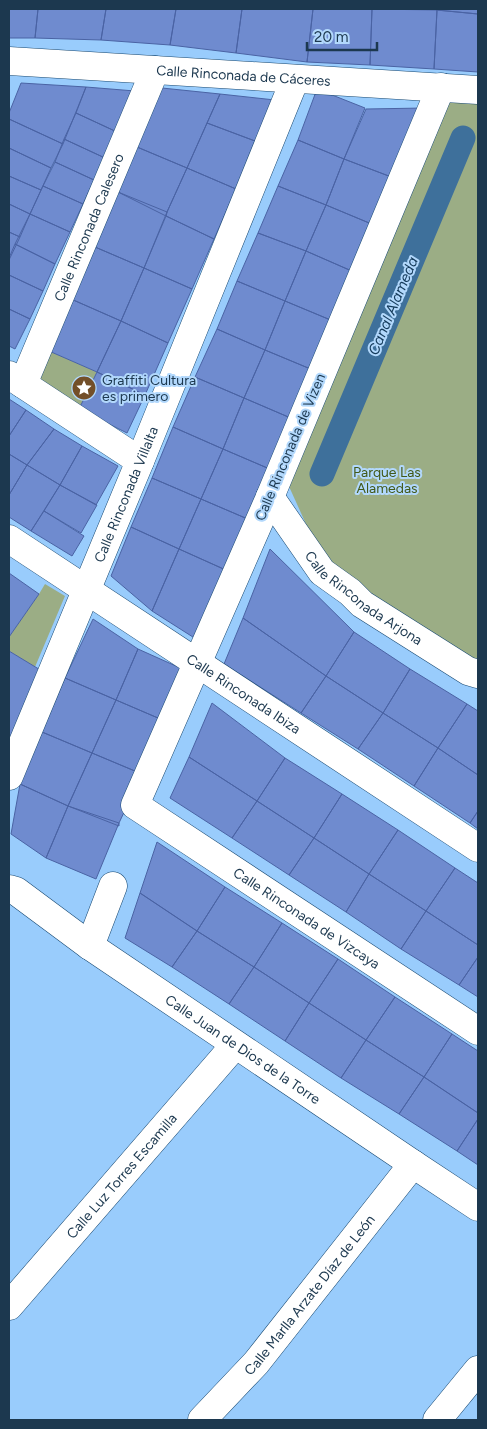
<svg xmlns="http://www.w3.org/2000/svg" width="487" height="1429" viewBox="0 0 487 1429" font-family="Figtree,sans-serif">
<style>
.green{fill:#9bad85}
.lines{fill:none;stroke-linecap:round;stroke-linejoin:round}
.canal{stroke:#3e709b;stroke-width:25}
.building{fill:#6f8bcf;stroke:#4a63a4}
.minor-casing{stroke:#184972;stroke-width:29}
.minor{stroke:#fff;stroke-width:28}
.labels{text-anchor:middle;stroke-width:4;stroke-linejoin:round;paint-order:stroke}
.street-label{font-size:14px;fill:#1c384f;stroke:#b2d8fc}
.poi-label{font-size:14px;fill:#1c384f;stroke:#b2d8fc;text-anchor:start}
.park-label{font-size:14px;fill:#425919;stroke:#b2d8fc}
.water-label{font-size:15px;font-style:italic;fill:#143a5a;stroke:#b2d8fc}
</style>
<rect width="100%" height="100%" fill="#99ccfc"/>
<!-- green -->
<path class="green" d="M449,98L478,99V673L366,604L315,544L287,482Z
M49,351L97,372L79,409L36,377Z
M45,584L65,596L35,667L9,651V637L39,594Z"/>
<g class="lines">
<!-- canal -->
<path class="canal" d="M322,474L463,138"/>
</g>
<!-- building -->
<path class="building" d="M9,9H38L35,38H9Z
M38,9H106L101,40L35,38Z
M106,9H176L170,45L101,40Z
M176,9H242L236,53L170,45Z
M242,9H313L307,62L236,53Z
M313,9H372L370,65L307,62Z
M372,9L437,10L434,69L370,65Z
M436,9H478V14L436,10Z
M437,10L478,14V72L434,69Z
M21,83L86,87L63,144L9,119V113Z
M86,87L135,91L117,132L76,113Z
M162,88L220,94L187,168L137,147Z
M317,89L365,108L344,159L298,140Z
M220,94L275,100L255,141L207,123Z
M424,108L394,178L344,159L366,109Z
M76,113L117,132L105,158L64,139Z
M9,119L63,144L51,168L9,148Z
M207,123L255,141L236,189L187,168Z
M64,139L105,158L94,180L55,162Z
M298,140L344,159L326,205L278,186Z
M137,147L187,168L167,212L166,216L118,192Z
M9,148L51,168L41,190L9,176Z
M344,159L394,178L374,225L326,205Z
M55,162L94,180L83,204L43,186Z
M187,168L236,189L214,239L166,216L167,212Z
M9,176L41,190L30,214L9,204Z
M43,186L83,204L70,232L30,214Z
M278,186L326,205L306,251L258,233Z
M118,192L167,212L144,268L95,247Z
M9,204L30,214L20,237L9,232Z
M326,205L374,225L354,272L306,251Z
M30,214L70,232L55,264L15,244Z
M166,216L214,239L192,289L144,268Z
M9,232L20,237L9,260Z
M258,233L306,251L285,301L237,281Z
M15,244L55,264L43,291L9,275V258Z
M95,247L144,268L121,321L71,299Z
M306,251L354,272L333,321L285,301Z
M144,268L192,289L168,343L121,321Z
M9,275L43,291L30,319L9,309Z
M237,281L285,301L265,350L217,329Z
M71,299L121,321L97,372L49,351Z
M285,301L333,321L313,370L265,350Z
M9,309L30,319L15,349L9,346Z
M121,321L168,343L145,395L97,372Z
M217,329L265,350L244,398L195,377Z
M265,350L313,370L293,419L244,398Z
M97,372L145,395L127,433L79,409Z
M195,377L244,398L223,449L173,427Z
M244,398L293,419L272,470L223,449Z
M9,399L26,410L9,436Z
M26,410L54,429L27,465L9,454V436Z
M173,427L223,449L201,499L152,478Z
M54,429L82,446L60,485L27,465Z
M82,446L118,466L96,505L60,485Z
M223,449L272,470L250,520L201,499Z
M9,454L27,465L9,495Z
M27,465L60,485L31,531L9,517V495Z
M152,478L201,499L179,549L131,527Z
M60,485L97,505L81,533L44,511Z
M201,499L250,520L228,571L179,549Z
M44,511L84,536L72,556L31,531Z
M131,527L179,549L152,611L111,576Z
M179,549L228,571L196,639L152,611Z
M270,549L354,632L326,676L243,618Z
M9,573L39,594L9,637Z
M243,618L326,676L301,713L224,664Z
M93,619L138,649L116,700L65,678Z
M354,632L410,669L383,713L326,676Z
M138,649L187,671L165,721L116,700Z
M9,651L42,671L9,748Z
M410,669L467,704L438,748L383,713Z
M326,676L383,713L358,749L301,713Z
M65,678L116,700L92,753L42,732Z
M116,700L165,721L142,774L92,753Z
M212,703L285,758L257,801L189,757Z
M467,704L478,711V775L438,748Z
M383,713L438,748L414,786L358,749Z
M42,732L92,753L68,806L20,784Z
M438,748L478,775V811L470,823L414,786Z
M92,753L142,774L119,823V826L68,806Z
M189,757L257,801L232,838L170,798Z
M285,758L342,794L314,838L257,801Z
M20,784L68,806L46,858L11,834Z
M342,794L398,830L369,874L314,838Z
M257,801L314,838L289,875L232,838Z
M68,806L119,823L96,879L46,858Z
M478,811V829L470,823Z
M398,830L455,868L426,911L369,874Z
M314,838L369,874L346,912L289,875Z
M157,842L225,887L197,931L140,893Z
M455,868L478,883V945L426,911Z
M369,874L426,911L401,949L346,912Z
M225,887L282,923L254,967L197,931Z
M140,893L197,931L172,967L125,938Z
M426,911L478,945V957L459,985L401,949Z
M282,923L338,959L309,1003L254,967Z
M197,931L254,967L229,1004L172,967Z
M478,957V997L459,985Z
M338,959L395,997L366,1040L309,1003Z
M254,967L309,1003L285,1041L229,1004Z
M395,997L452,1034L424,1077L366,1040Z
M309,1003L366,1040L341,1078L285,1041Z
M452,1034L478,1051V1113L424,1077Z
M366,1040L424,1077L399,1114L341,1078Z
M424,1077L478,1113V1119L457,1151L399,1114Z
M478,1119V1165L457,1151Z"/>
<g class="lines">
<defs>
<g id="minor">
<path id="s1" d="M9,61L478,90"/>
<path id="s2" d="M441,87L270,497L135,805L478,1031"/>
<path d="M9,375L140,461"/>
<path id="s3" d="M23,384L155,70"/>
<path id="s4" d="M270,497L322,572L350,592L362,604L468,671L478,674"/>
<path id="s5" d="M9,539L478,848"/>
<path id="s6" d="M9,776L140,461L295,79"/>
<path id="s7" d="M9,889L16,891L90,946L413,1164L478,1207"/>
<path d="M90,946L113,886"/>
<path id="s8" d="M9,1306L235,1045"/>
<path id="s9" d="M202,1420L256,1363L413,1164"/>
<path d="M437,1420L478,1370"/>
</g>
</defs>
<!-- minor casing -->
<use href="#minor" class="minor-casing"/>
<!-- minor -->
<use href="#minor" class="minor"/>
</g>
<!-- icons -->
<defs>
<symbol id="sight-disc" viewBox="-11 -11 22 22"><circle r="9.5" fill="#734f29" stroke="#b2d8fc"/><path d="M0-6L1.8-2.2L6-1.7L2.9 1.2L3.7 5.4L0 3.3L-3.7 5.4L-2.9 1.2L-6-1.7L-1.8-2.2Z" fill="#fff"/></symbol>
</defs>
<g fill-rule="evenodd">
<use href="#sight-disc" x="70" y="374" width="28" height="28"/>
</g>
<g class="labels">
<!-- street labels -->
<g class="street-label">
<text dy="5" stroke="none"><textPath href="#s1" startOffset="235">Calle Rinconada de Cáceres</textPath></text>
<text dy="5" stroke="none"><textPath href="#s3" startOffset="170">Calle Rinconada Calesero</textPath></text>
<text transform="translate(290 447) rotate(-67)" y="5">Calle Rinconada de Vizen</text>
<text dy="5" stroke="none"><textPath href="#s6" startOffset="305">Calle Rinconada Villalta</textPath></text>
<text dy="5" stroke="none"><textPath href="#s4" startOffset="140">Calle Rinconada Arjona</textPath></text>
<text dy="5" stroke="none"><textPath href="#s5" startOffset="281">Calle Rinconada Ibiza</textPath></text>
<text dy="5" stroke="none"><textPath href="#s2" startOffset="986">Calle Rinconada de Vizcaya</textPath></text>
<text dy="5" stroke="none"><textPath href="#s7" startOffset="284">Calle Juan de Dios de la Torre</textPath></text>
<text dy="5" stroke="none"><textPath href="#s8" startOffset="172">Calle Luz Torres Escamilla</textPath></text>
<text dy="5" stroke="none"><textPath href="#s9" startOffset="165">Calle Marlla Arzate Díaz de León</textPath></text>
</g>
<!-- poi labels -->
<g class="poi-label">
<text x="102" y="385">Graffiti Cultura<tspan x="102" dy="16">es primero</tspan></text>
</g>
<!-- park labels -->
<g class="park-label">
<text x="387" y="477">Parque Las<tspan x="387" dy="16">Alamedas</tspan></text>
</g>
<!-- water labels -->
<g class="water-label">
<text transform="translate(393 306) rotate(-67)" y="5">Canal Alameda</text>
</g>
</g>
<!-- border -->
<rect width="487" height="1429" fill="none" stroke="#1c384f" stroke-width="20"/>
<!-- scale -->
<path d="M307 42v8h70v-8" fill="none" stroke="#1c384f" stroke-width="2.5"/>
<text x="314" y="42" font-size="15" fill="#1c384f" stroke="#b2d8fc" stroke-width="4" paint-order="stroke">20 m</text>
</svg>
